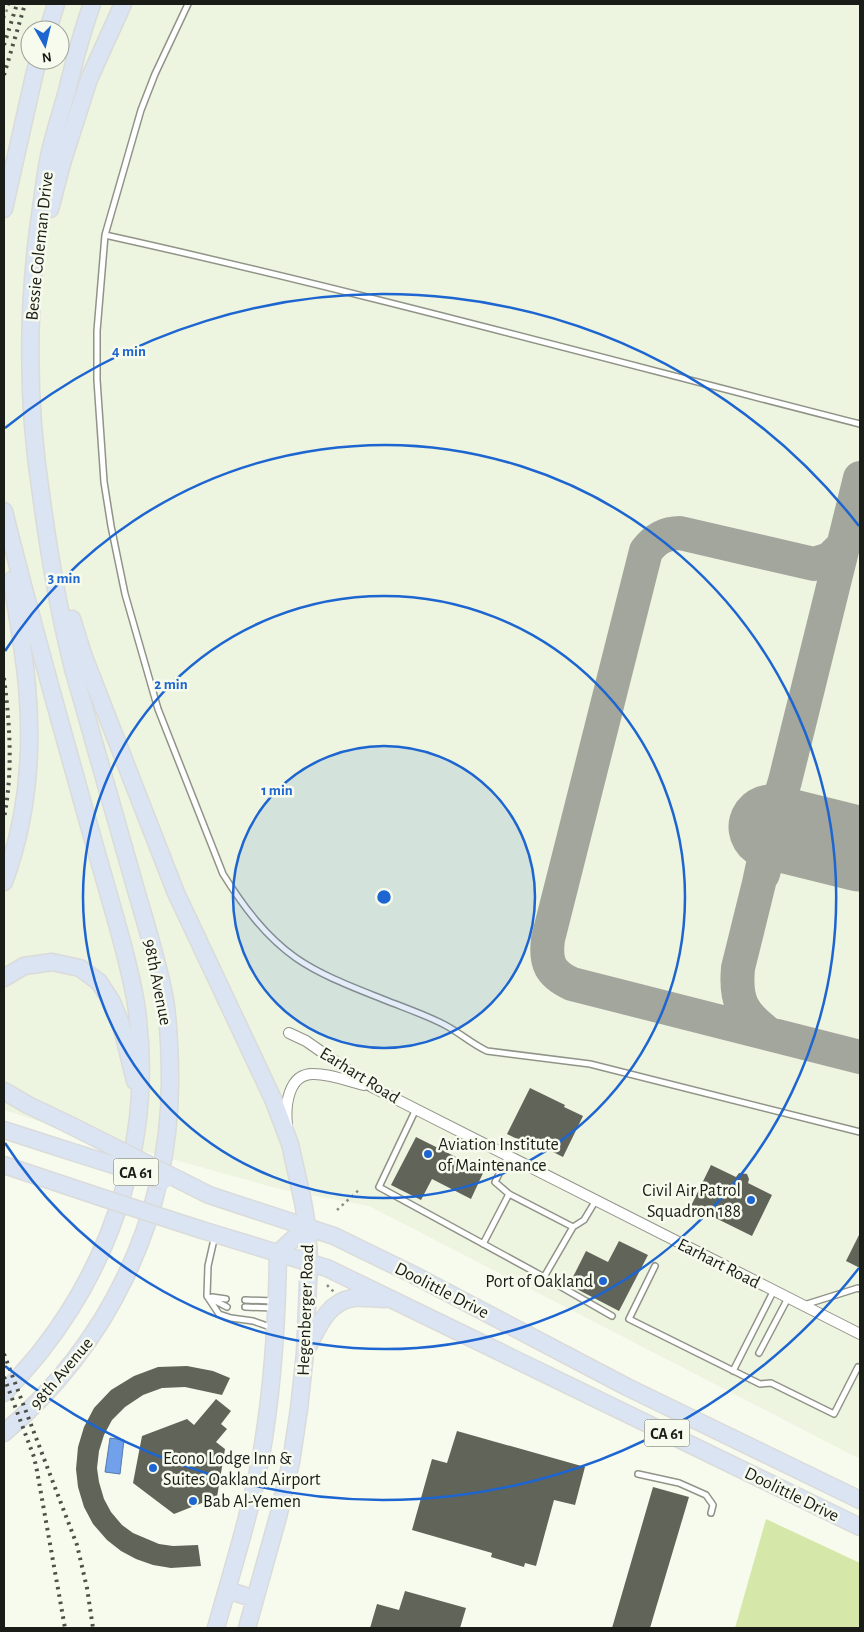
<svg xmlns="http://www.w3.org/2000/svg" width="864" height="1632" viewBox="0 0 864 1632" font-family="'Alegreya Sans',sans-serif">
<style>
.built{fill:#edf4df;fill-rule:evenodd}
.green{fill:#d6e8a9}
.water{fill:#71a1eb;stroke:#5779ab}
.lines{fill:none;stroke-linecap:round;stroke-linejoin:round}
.taxiway{stroke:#a2a69c;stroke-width:34}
.runway{stroke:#a2a69c;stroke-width:85}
.building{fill:#616459}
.service-casing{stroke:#909488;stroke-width:8}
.minor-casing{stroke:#909488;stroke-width:12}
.primary-casing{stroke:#dadbda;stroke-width:19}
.path{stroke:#8a8d84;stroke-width:2.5;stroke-dasharray:2.5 4;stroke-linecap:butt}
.service{stroke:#fff;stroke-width:5}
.minor{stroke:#fff;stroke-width:10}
.primary{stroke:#dbe4f2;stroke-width:16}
.rail{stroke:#4e514a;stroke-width:4;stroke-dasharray:2.5 5;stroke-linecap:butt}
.primary-bridge-casing{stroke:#dadbda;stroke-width:19;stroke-linecap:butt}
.primary-bridge{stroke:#dbe4f2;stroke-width:16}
.ring{fill:none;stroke:#1d65d0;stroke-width:2.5}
.poi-dot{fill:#1d65d0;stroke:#f7fbee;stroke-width:2}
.labels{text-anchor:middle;stroke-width:5;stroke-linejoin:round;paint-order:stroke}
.shield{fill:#f7fbee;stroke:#5c5f58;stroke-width:1}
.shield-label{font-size:16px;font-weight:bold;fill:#1a1c17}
.street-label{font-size:18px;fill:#1a1c17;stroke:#f7fbee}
.poi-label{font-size:18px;fill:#1a1c17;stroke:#f7fbee;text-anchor:start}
.centre{fill:#1d65d0;stroke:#f7fbee;stroke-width:2.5}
.ring-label{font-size:15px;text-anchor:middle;font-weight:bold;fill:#1d65d0;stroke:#f7fbee;stroke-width:5;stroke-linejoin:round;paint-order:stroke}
</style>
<rect width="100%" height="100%" fill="#f7fbee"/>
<!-- built -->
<path class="built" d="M4,4H860V1459L369,1206L279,1189L57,1127L4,1110ZM30,30H60V60H30Z"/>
<!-- green -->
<path class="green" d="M766,1519L860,1563V1628H735Z"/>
<!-- water -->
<path class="water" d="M110,1438L124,1440L120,1474L105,1472Z"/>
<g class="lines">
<!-- taxiway -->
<path class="taxiway" d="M844,545L830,559L814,564L680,533C665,533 655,539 646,551L548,939C545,963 550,974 572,984L860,1057
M763,874C764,869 766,863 768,858C778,839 807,841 825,840
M769,1034C742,1014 735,1001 738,968L759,883L771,827L785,781L860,478"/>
<!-- runway -->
<path class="runway" d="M771,827L860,849"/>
</g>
<!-- building -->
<path class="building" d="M530,1088L565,1105L564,1107L583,1116L563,1157L543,1147L542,1151L507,1134Z
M416,1137L484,1171L471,1199L432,1179L421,1200L391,1185Z
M711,1165L736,1177L739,1173L747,1174L749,1179L748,1183L772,1195L752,1236L691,1206Z
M860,1233V1268L846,1261Z
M619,1241L648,1255L619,1311L569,1285L586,1251L608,1262Z
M187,1366L213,1371L230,1378L222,1395L185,1387L162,1388L143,1395L125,1407L112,1420L104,1435L99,1451L97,1468L99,1482L104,1499L111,1512L122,1525L133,1533L159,1544L173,1546L198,1545L201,1566L171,1568L153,1565L136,1559L121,1551L107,1540L93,1524L84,1507L78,1487L76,1469L78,1447L84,1427L94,1408L111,1390L134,1376L158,1367Z
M216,1399L231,1411L221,1424L227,1429L216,1442L225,1449L217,1497L174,1514L133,1483L142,1436L187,1419L194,1425Z
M457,1431L585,1467L575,1505L554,1500L536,1566L525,1563L524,1567L491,1557L492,1553L412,1530L432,1459L447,1463Z
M653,1487L689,1497L650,1628H612Z
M405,1591L466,1608L460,1628H370L377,1604L399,1610Z"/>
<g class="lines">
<defs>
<path id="service" d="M188,4L155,74L141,110L105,235L97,331V380L104,482L111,526L125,594L158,709L223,874C243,906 265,936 296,958C322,976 355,988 385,1000C405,1008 426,1015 445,1025C460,1033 472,1044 487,1051L590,1064L860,1132
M105,235C358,291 609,360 860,424
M416,1109L379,1187L544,1277
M508,1156L495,1182L509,1194
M596,1200L584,1220L573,1227L544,1277L612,1316
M215,1235L208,1266L207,1296L219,1314L231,1318L253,1321L273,1328
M483,1244L509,1194L573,1227
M655,1266L629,1319L760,1384L771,1383L834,1414L858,1367
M208,1297L227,1307
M212,1297L226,1299
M245,1300L274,1301
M804,1305L858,1288L860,1289
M245,1307L274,1308
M759,1353L788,1298
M733,1371L774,1290
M638,1474L679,1483L706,1495L713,1505L711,1513"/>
<path id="minor" d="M289,1033L306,1041L372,1087L860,1334
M287,1125C285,1106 288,1073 314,1074C331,1074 348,1081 364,1085"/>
<path id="primary" d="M48,30L56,4
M4,209L34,76L38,60
M50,209L63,160L89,79L123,4
M4,511C29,613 58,714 86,815C96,850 106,885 116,920C124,950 133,980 137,1011C153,1133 117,1254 41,1351C29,1366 16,1380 4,1393
M72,619L84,657L176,893L273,1099L290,1144L303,1202L307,1226L309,1261L305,1353L299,1409L291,1462L278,1517L247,1628
M4,882C27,820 33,752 27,686C24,651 17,615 12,580
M4,978L24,966L52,962L80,968L99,982L112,1002L121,1024L135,1081
M4,1091L28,1105L70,1125
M4,1130L63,1149
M4,1165L103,1198
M209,1195L334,1236L414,1275L627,1387L860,1500
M202,1230L327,1268L860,1527
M307,1348C318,1328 327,1302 353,1298C363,1297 375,1299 385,1299
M4,1433C108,1345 169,1220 170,1083C170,1056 169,1027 165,1000C158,961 145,922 134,883C114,813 94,743 74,672C59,614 49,554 41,494C26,397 27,299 42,201C44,186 46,171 49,156C54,134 61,112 67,91C74,62 82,32 92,4
M227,1590L255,1599
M216,1628C232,1571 250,1514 261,1456C273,1388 277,1322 278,1253L307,1226"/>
</defs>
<!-- service casing -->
<use href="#service" class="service-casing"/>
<!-- minor casing -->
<use href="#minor" class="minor-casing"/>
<!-- primary casing -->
<use href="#primary" class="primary-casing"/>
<!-- path -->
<path class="path" d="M4,18L9,4
M337,1210L361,1188
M327,1285L334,1292"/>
<!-- service -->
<use href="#service" class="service"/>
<!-- minor -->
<use href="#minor" class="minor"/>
<!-- primary -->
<use href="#primary" class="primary"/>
<!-- rail -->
<path class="rail" d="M4,45L17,4
M4,75L25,4
M4,678C10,725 13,772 4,818
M4,1354L77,1545L87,1588L93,1628
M4,1377L34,1457L37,1471L65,1628"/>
<defs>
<path id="primary-bridge" d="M70,1125L209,1195
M63,1149L164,1181
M103,1198L202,1230"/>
</defs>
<!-- primary-bridge casing -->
<use href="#primary-bridge" class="primary-bridge-casing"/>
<!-- primary-bridge -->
<use href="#primary-bridge" class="primary-bridge"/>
</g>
<!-- distance rings -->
<circle cx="384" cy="897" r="151" fill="#1d65d0" fill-opacity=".12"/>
<g class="ring">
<circle cx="384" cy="897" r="151"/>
<circle cx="384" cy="897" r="301"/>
<path d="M5 651A452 452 0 1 1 5 1143"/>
<path d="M859 1268A603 603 0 0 1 5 1366M5 428A603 603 0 0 1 859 526"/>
</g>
<!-- markers -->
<g class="poi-dot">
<circle cx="428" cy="1154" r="5"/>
<circle cx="751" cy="1200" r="5"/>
<circle cx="603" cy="1281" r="5"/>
<circle cx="153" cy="1468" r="5"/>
<circle cx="193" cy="1501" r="5"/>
</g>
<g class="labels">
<!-- shield labels -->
<g class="shield">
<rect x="113.5" y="1158.5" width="45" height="27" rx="4"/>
<rect x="644.5" y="1419.5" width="45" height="27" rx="4"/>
</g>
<g class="shield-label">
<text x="136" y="1178">CA 61</text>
<text x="667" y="1439">CA 61</text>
</g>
<!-- street labels -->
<g class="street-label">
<text transform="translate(39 246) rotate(-84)" y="6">Bessie Coleman Drive</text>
<text transform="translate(158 982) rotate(79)" y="6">98th Avenue</text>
<text transform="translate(360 1075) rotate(32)" y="6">Earhart Road</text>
<text transform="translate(719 1263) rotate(27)" y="6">Earhart Road</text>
<text transform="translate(442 1290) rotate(27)" y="6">Doolittle Drive</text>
<text transform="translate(305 1310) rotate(-88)" y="6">Hegenberger Road</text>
<text transform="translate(61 1373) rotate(-50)" y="6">98th Avenue</text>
<text transform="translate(792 1494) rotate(26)" y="6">Doolittle Drive</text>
</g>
<!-- poi labels -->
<g class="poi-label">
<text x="438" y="1150">Aviation Institute<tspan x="438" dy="21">of Maintenance</tspan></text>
<text x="741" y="1196" text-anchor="end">Civil Air Patrol<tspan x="741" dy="21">Squadron 188</tspan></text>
<text x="593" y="1287" text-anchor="end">Port of Oakland</text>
<text x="163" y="1464">Econo Lodge Inn &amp;<tspan x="163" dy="21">Suites Oakland Airport</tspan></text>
<text x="203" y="1507">Bab Al-Yemen</text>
</g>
</g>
<circle cx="384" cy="897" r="8" class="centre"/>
<g class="ring-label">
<text x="129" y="356">4 min</text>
<text x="64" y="583">3 min</text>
<text x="171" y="689">2 min</text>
<text x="277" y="795">1 min</text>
</g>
<!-- border -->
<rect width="864" height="1632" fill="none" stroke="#1a1c17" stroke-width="10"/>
<!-- north arrow -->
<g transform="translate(45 45) rotate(172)"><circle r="24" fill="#f7fbee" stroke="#9fa298"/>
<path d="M0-4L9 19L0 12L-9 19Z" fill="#1d65d0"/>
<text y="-8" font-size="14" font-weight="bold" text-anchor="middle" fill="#1a1c17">N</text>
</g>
</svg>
